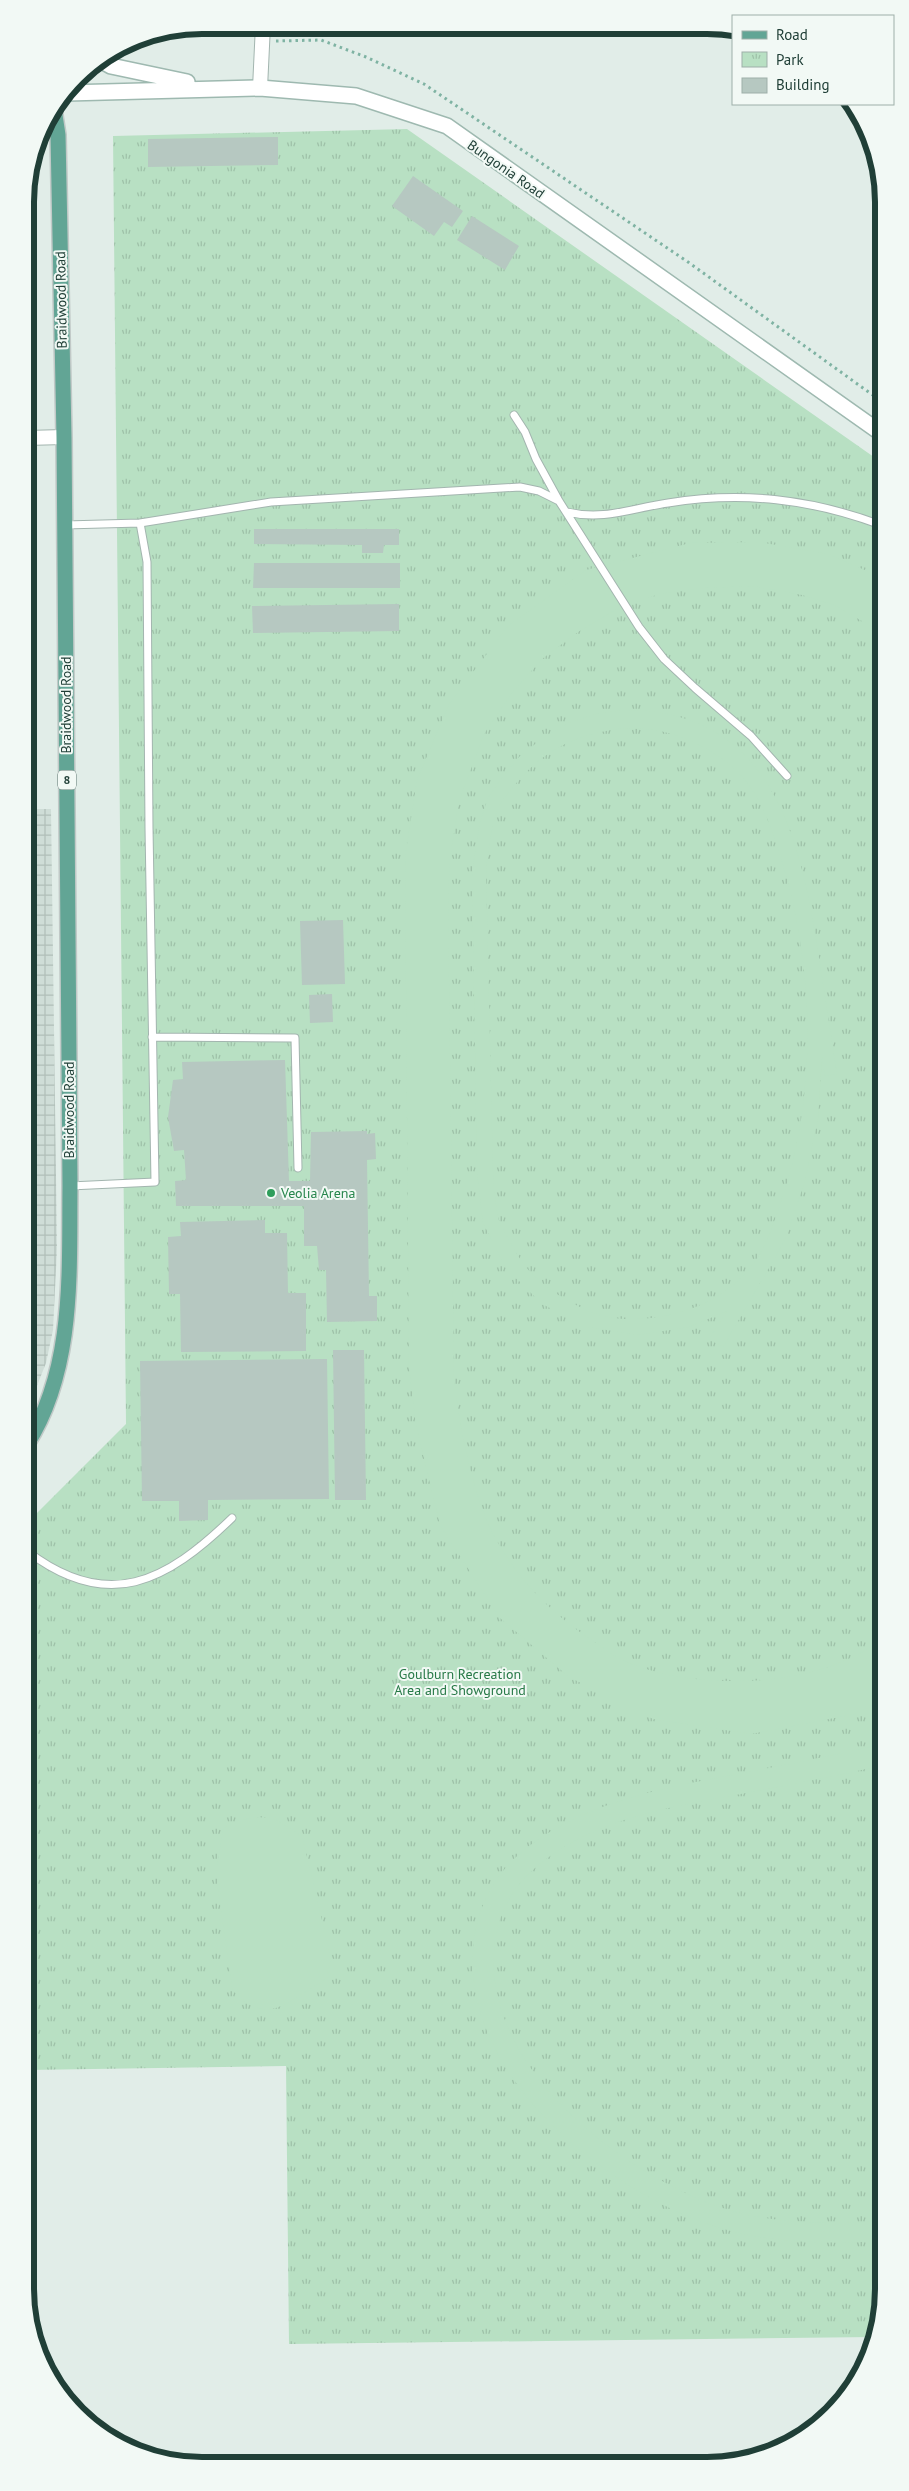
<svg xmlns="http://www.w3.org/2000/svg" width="909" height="2491" viewBox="0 0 909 2491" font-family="'PT Sans',sans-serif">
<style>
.industrial{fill:url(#industrial-grid)}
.park{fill:url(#park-tufts)}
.garden{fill:#b8e0c3;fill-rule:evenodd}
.building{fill:#b6c8c1}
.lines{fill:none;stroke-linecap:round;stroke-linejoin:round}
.lane-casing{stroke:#a3b5af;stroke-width:9}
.street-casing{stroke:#a3b5af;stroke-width:16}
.secondary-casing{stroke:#9eb9b0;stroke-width:18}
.primary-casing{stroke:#c1c9c7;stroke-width:18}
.path{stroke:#7fb3a3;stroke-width:3;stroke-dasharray:2.5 4;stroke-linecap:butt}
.lane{stroke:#fff;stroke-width:7}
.street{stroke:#fff;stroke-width:14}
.secondary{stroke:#fff;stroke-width:15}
.primary{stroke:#62a595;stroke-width:15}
.leisure-dot{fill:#2e9e5b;stroke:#f2f9f5;stroke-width:2}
.labels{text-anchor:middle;stroke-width:4;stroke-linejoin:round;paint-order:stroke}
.shield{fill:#f2f9f5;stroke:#5f7770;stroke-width:1}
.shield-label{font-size:12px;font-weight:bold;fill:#203f37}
.street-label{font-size:14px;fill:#203f37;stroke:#f2f9f5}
.leisure-label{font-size:14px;fill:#27864d;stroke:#f2f9f5;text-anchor:start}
.park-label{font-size:14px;fill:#277947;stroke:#f2f9f5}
.rim{fill:none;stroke:#203f37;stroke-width:6}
</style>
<defs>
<pattern id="industrial-grid" width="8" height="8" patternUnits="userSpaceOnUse" patternTransform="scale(1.25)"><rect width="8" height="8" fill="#cfddd7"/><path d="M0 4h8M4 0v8" fill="none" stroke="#b1bfb9"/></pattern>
<pattern id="park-tufts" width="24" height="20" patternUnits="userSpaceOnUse" patternTransform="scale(1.25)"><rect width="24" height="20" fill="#b8e0c3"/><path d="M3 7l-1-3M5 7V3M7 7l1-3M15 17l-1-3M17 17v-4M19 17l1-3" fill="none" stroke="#9ec1a8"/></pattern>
</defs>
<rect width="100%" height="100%" fill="#e1ede8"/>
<!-- industrial -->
<path class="industrial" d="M26,809H51L57,1249L53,1330L46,1363L27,1411Z"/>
<!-- park -->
<path class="park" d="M407,129L881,462L884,2300L875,2337L289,2344L286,2066L28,2070L27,1523L126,1424L113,136Z"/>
<!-- garden -->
<path class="garden" d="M759,542L828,554L881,577V632L834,605L802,595L753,586L703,588L659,594L615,610L578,632L542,659L511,694L484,734L459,801L450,858L448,897L454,1378C459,1421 467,1463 480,1503C500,1561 541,1606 590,1639C602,1647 615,1657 629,1663C661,1676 698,1681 732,1681C783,1682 841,1670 883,1639V1700L855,1714L751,1734L653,1719L569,1677L500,1618L440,1525L416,1425L409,1368L405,857L417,780L449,704L508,626L586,570L690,543Z
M624,710C772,709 801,838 819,958C825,997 831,1035 837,1074L825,1076L822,1057L818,1118L805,1181L785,1240L723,1347L709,1339L727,1311L689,1327L638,1335L588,1327L542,1304L506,1268L483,1223L477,1173L472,872L480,822L488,798L503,776L520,756L544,737L568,723L596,714ZM624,728C637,729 652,728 664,732C689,738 716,752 735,769C760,793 771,826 781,858C815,968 818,1095 780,1205C773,1225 766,1247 753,1264C732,1293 697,1310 664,1316C637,1321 605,1321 580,1307C545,1289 527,1275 509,1240C505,1233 500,1225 498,1217C495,1203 494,1187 493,1172L486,869C489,849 491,825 499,806C502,799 509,793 513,787C543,749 578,734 624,728Z
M883,1744V1765C838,1776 792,1784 746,1793C676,1806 599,1817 541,1863C512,1886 496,1915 494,1952C487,2068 614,2166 711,2204C766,2225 827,2224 884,2221V2241C824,2244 762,2244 705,2223C598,2184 465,2075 473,1950C476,1907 495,1872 529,1846C591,1800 668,1787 743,1773C790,1764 836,1755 883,1744Z
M255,1817L273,1818L302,1836L331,1958L327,1978C314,1986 289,2004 276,2008C258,2013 240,2002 232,1988L217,1883V1865L223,1829L238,1821Z"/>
<!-- building -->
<path class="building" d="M278,137V165L148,167V139Z
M413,176L463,211L452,227L444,222L434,236L392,206Z
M472,216L519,246L505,270L457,240Z
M254,529H399V545H384L383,553H362V545L254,544Z
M254,563H400V588H253Z
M399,604V631L253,633L252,606Z
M343,920L345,984L302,985L300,921Z
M332,994L333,1022L310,1023L309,995Z
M285,1060L289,1181H310L311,1132L367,1131V1134L375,1133L376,1159L367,1160L369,1296H377V1321L327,1322L326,1270H319L317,1246H304V1206H176L175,1181L186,1180L184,1150L174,1151L168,1117L173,1080L183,1079L182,1062Z
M265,1220V1233H287L288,1293H306V1351L181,1352L180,1294H169L168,1237L181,1236L180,1222Z
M333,1350H364L366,1500H335Z
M327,1359L329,1499L208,1500V1520L179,1521V1501H142L140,1361Z"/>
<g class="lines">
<defs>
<path id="lane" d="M514,415L525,432L536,459L559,501L639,627L664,659L695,688L751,736L787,776
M567,512C604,521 632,508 668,503C743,491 811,499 881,525
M65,525L140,523L271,502L520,487L539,491L559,501
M152,1037L295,1038L298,1168
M70,1186L155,1182L149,828L147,562L140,523
M27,1551C108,1613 166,1582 232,1518"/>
<path id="street" d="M260,88L263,25
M26,438L64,437"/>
<path id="secondary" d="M100,60L111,66L187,82
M67,93L260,88L356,96L447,126L881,433"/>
<path id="primary" d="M27,1444C75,1368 69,1272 70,1186L64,437L58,135L54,109"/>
</defs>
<!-- lane casing -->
<use href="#lane" class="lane-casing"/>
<!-- street casing -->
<use href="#street" class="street-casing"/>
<!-- secondary casing -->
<use href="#secondary" class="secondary-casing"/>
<!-- primary casing -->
<use href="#primary" class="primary-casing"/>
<!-- path -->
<path class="path" d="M276,41L321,40L366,57L424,84L688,262L881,401"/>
<!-- lane -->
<use href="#lane" class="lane"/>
<!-- street -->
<use href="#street" class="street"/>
<!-- secondary -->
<use href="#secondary" class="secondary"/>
<!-- primary -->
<use href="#primary" class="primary"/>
</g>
<!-- markers -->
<circle class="leisure-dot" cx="271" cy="1193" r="5"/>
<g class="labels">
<!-- shield labels -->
<rect class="shield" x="58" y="770.5" width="18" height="19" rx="4"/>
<g class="shield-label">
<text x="67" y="784">8</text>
</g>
<!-- street labels -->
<g class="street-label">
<text transform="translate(506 169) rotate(35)" y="5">Bungonia Road</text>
<text transform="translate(61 300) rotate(-91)" y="5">Braidwood Road</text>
<text transform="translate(66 705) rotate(-90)" y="5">Braidwood Road</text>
<text transform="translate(69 1110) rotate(-90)" y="5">Braidwood Road</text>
</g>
<!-- leisure labels -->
<g class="leisure-label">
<text x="281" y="1198">Veolia Arena</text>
</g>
<!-- park labels -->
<g class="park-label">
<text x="460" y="1679">Goulburn Recreation<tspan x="460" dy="16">Area and Showground</tspan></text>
</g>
</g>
<!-- crop -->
<path d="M0 0H909V2491H0ZM202 34H707A168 168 0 0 1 875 202V2289A168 168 0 0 1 707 2457H202A168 168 0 0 1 34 2289V202A168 168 0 0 1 202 34Z" fill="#f2f9f5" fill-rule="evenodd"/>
<path class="rim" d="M202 34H707A168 168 0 0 1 875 202V2289A168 168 0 0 1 707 2457H202A168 168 0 0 1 34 2289V202A168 168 0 0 1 202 34Z"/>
<!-- legend -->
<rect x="732" y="15" width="162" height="90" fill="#f2f9f5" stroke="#9eafa9"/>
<rect x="742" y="31" width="25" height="8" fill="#62a595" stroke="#9eafa9"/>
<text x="776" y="40" font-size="15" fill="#203f37">Road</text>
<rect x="742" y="52" width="25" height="15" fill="url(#park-tufts)" stroke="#9eafa9"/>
<text x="776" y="65" font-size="15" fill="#203f37">Park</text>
<rect x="742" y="78" width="25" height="15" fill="#b6c8c1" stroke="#9eafa9"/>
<text x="776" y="90" font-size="15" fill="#203f37">Building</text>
</svg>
